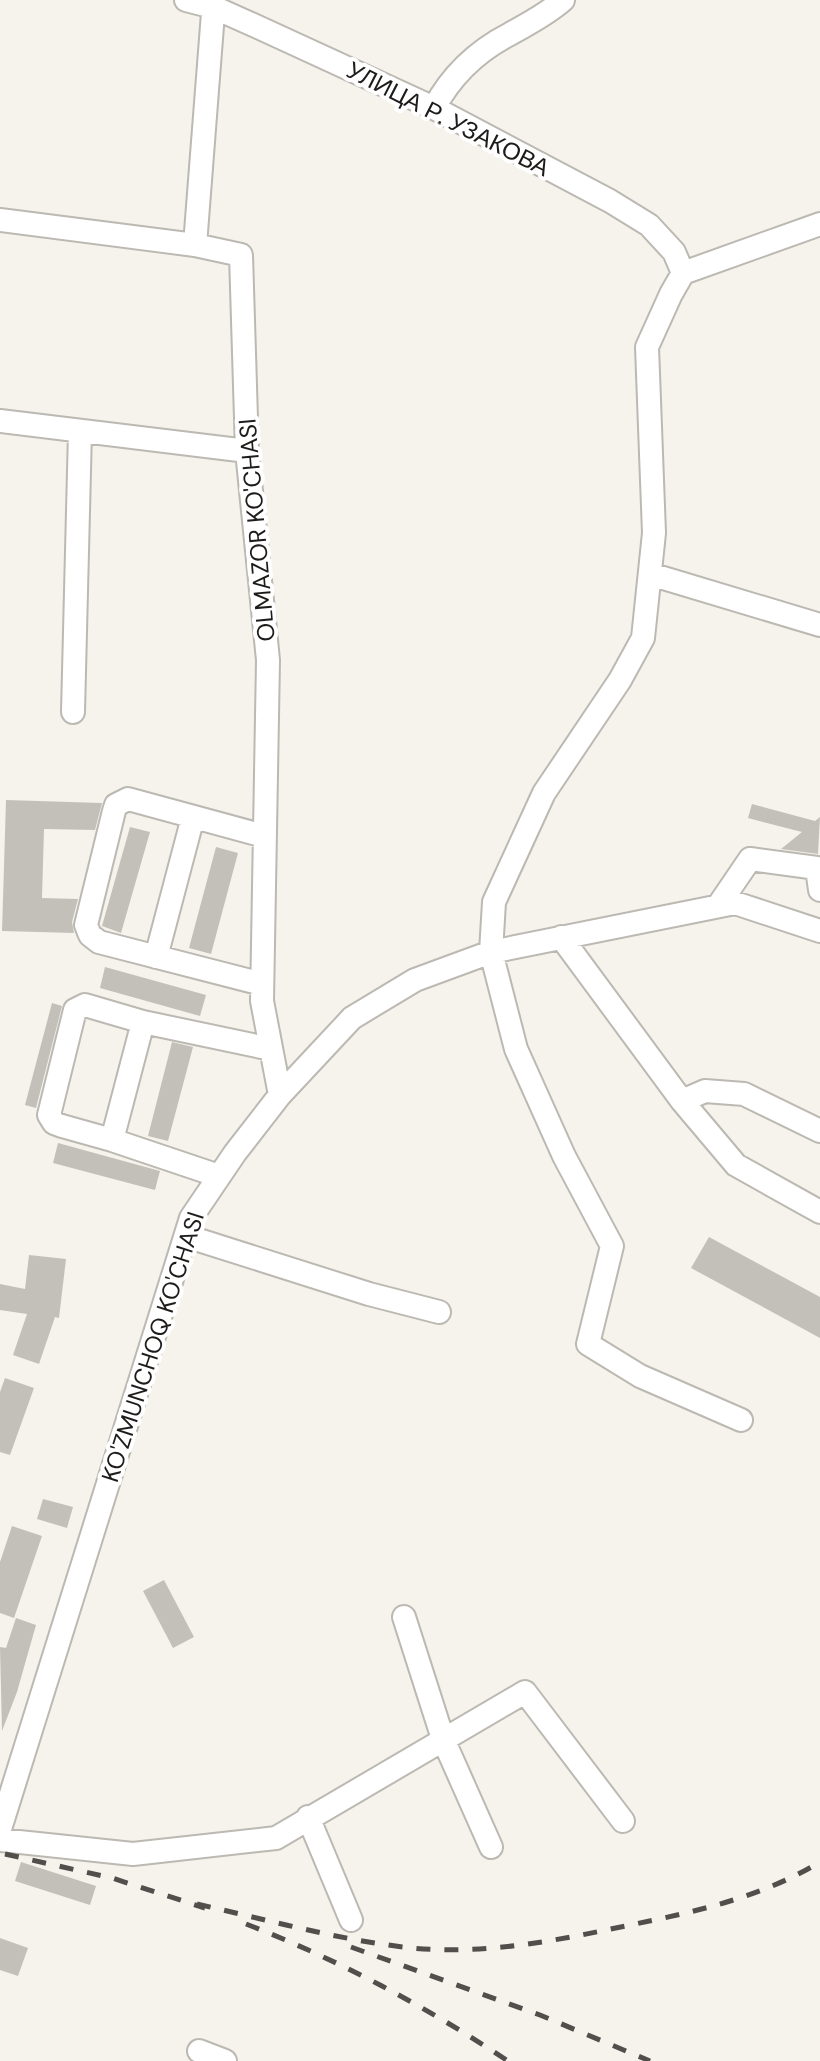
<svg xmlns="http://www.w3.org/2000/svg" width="820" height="2061" viewBox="0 0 820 2061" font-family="'DM Sans',sans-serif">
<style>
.building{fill:#c3c0ba}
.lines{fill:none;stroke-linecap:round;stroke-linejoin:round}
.minor-casing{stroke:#bcb8b2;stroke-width:26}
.minor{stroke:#fff;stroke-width:22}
.rail{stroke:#514f4c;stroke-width:5;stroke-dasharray:14 14;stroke-linecap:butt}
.labels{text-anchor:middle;stroke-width:8;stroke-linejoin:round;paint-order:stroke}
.street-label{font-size:24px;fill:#1d1c1a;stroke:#fff}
</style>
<rect width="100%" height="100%" fill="#f6f2ec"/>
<!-- building -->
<path class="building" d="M6,800L102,803L95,830L44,829L42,898L78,899L72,922L74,933L2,931Z
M752,804L815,821L820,817L818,854L781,849L802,832L748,818Z
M130,827L150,832L121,933L102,926Z
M216,847L238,853L211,954L189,948Z
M105,967L206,995L200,1016L100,988Z
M52,1003L62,1006L36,1108L25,1105Z
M172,1042L193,1047L168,1141L148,1136Z
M58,1143L160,1171L155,1190L53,1163Z
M709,1237L820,1297V1338L691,1268Z
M29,1255L66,1259L59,1318L55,1317L39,1364L13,1355L27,1314L0,1310V1284L25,1289Z
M5,1378L34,1388L10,1455L0,1452V1392Z
M43,1499L73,1507L67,1528L37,1519Z
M12,1526L42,1536L14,1618L0,1613V1562Z
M164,1580L194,1637L173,1648L143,1591Z
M16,1618L36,1625L17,1692L2,1731L0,1647L6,1648Z
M21,1862L96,1886L90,1905L15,1881Z
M0,1938L28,1948L18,1976L0,1970Z"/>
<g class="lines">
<defs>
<path id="minor" d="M186,0L213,7L260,28L434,108L610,201L649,225L674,252L683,273
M214,0L195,245L241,255L247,451L268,660L262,1001L280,1095
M434,108C451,76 477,51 510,34C529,23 546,15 563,0
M0,220L195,245
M683,273L671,294L647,347L654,533L643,638L620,680L544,793L494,902L491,952L516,1049L564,1156L612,1246L588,1344L640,1376L741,1420
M683,273L820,224
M0,421L247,451
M650,574L820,625
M73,712L80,431
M718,906L750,859L817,868L820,890
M561,937L682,1101L736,1165L820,1212
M156,957L193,817
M262,984L99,942L90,935L86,925L114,811L116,805L128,799L264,836
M682,1101L705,1091L744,1094L820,1131
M112,1140L143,1022
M219,1176L112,1140L62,1126L54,1123L49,1115L75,1010L85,1005L143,1022L271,1049
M186,1236L369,1294L439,1312
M404,1617L443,1739L491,1847
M308,1817L351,1920
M0,1829L191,1218L235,1153L280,1095L352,1018L415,980L491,952L735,903L820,931
M0,1840L133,1854L276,1838L525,1692L623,1821
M199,2051L225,2061"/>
</defs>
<!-- minor casing -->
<use href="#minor" class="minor-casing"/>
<!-- minor -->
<use href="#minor" class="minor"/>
<!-- rail -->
<path class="rail" d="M5,1854L112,1878L205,1908
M197,1904C260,1918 324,1936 388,1945C470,1958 550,1942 630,1925C695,1912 762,1897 820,1862
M246,1924C339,1960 425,2006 508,2061
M351,1947L540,2015L650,2061"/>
</g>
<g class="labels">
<!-- street labels -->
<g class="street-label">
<text transform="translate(448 119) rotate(27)" y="8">УЛИЦА Р. УЗАКОВА</text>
<text transform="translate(257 530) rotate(-95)" y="8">OLMAZOR KO'CHASI</text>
<text transform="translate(153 1347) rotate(-72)" y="8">KO'ZMUNCHOQ KO'CHASI</text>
</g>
</g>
</svg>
